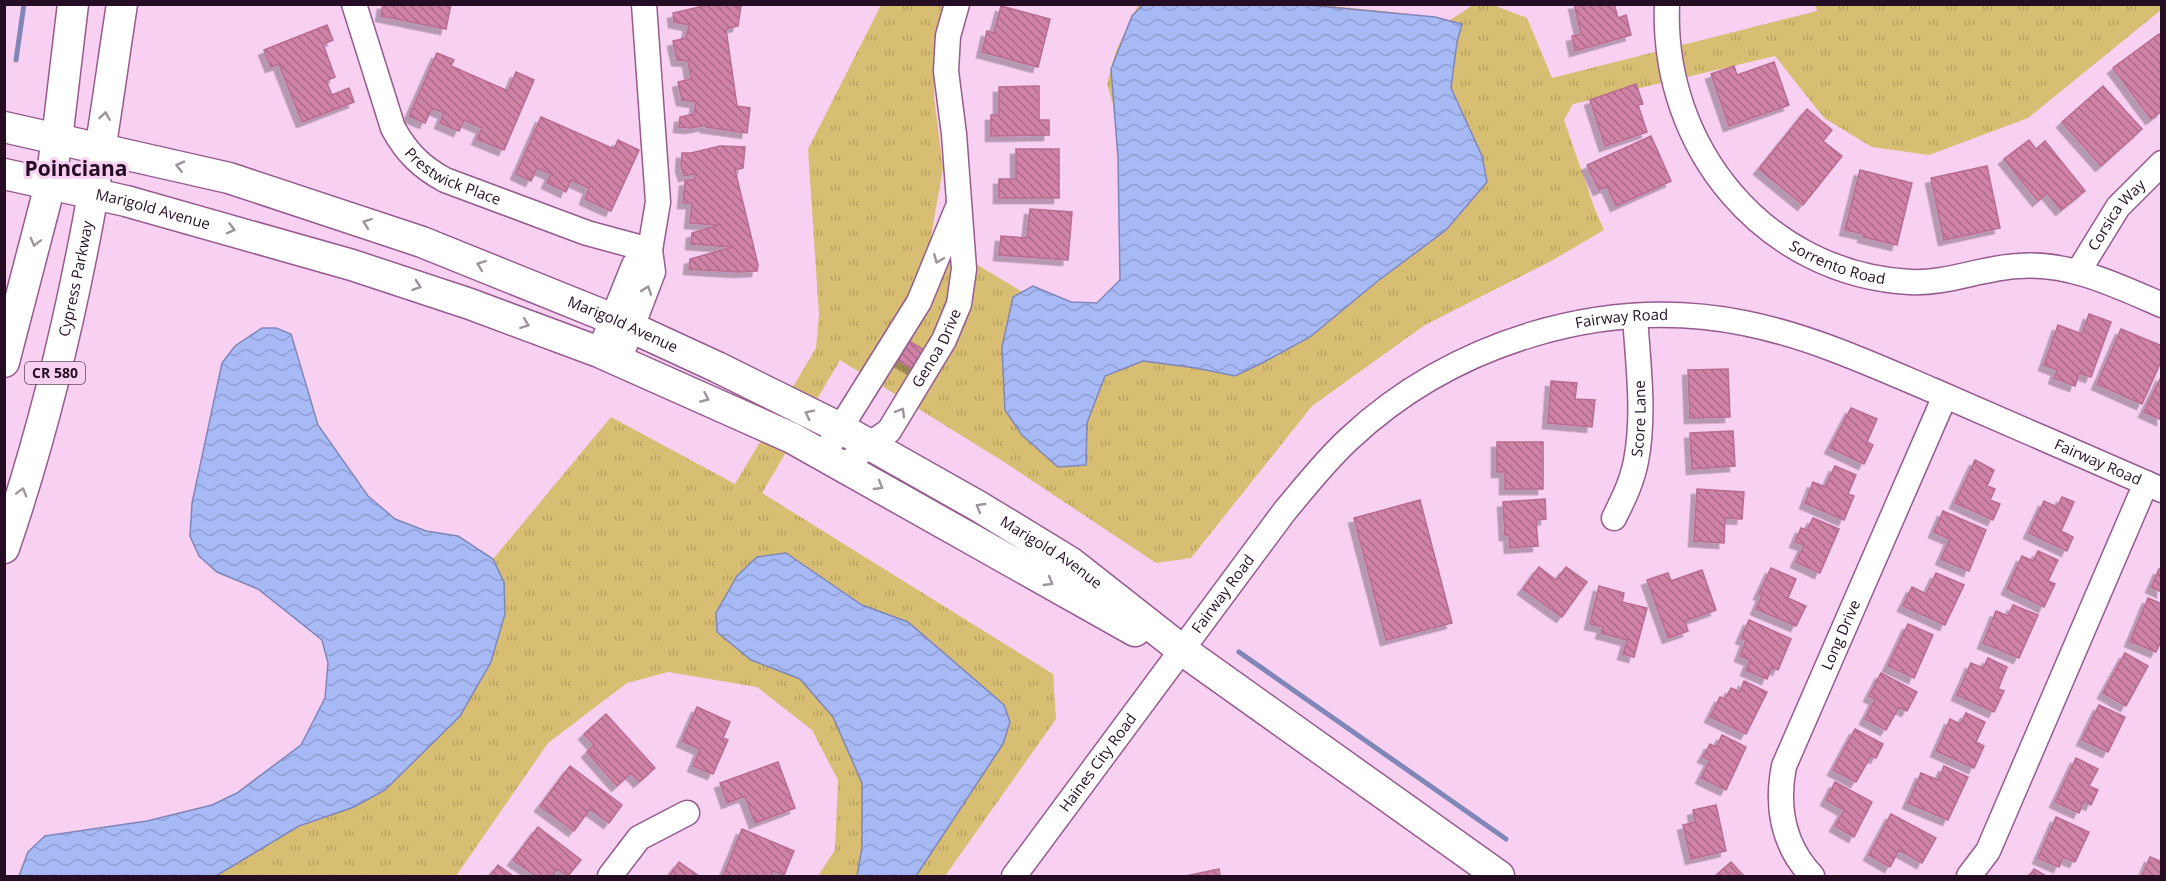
<svg xmlns="http://www.w3.org/2000/svg" width="2166" height="881" viewBox="0 0 2166 881" font-family="'Open Sans',sans-serif">
<style>
.grass{fill:url(#grass-tufts)}
.water{fill:url(#water-waves);stroke:#8086b7;stroke-width:1.5}
.lines{fill:none;stroke-linecap:round;stroke-linejoin:round}
.stream{stroke:#8086b7;stroke-width:5}
.building{fill:url(#building-back-hatch);stroke:#b96d90;stroke-width:1.5;filter:url(#shadow)}
.minor-casing{stroke:#965b8f;stroke-width:27}
.major-casing{stroke:#965b8f;stroke-width:33}
.minor{stroke:#fff;stroke-width:24}
.major{stroke:#fff;stroke-width:30}
.oneway{stroke:#9d939c}
.labels{text-anchor:middle;stroke-width:6;stroke-linejoin:round;paint-order:stroke}
.shield{fill:#f8d0f2;stroke:#644861;stroke-width:1.5}
.shield-label{font-size:14px;font-weight:bold;fill:#250e23}
.street-label{font-size:15px;fill:#250e23;stroke:#f8d0f2}
.district-label{font-size:21px;font-weight:bold;fill:#250e23;stroke:#f8d0f2}
</style>
<defs>
<pattern id="grass-tufts" width="24" height="20" patternUnits="userSpaceOnUse" patternTransform="scale(1.5)"><rect width="24" height="20" fill="#d8be72"/><path d="M3 7l-1-3M5 7V3M7 7l1-3M15 17l-1-3M17 17v-4M19 17l1-3" fill="none" stroke="#b9a262"/></pattern>
<pattern id="water-waves" width="16" height="10" patternUnits="userSpaceOnUse" patternTransform="scale(1.5)"><rect width="16" height="10" fill="#a7baf6"/><path d="M0 5q4-4 8 0t8 0" fill="none" stroke="#909fd3"/></pattern>
<pattern id="building-back-hatch" width="6" height="6" patternUnits="userSpaceOnUse" patternTransform="scale(1.5)"><rect width="6" height="6" fill="#d183a7"/><path d="M-1 5l2 2M0 0l6 6M5-1l2 2" fill="none" stroke="#a96a88"/></pattern>
<filter id="shadow"><feDropShadow dx="-5.5" dy="5.5" stdDeviation="0" flood-color="#0004"/></filter>
</defs>
<rect width="100%" height="100%" fill="#f8d0f2"/>
<!-- grass -->
<path class="grass" d="M881,5H945L937,28L934,97L943,168L931,237L1039,302L1087,318L1119,291L1128,236L1125,144L1107,84L1116,51L1138,5H1322L1411,14L1438,28L1473,5H1493L1527,18L1552,78L1817,11L1815,5H2161V10L2028,118L1929,155L1872,147L1824,118L1775,56L1573,104L1564,120L1594,207L1604,230L1553,260L1425,325L1312,406L1191,558L1156,563L1004,462L840,360L762,493L1053,674L1056,719L945,876H818L835,850L838,780L812,730L757,687L668,672L627,683L548,743L456,876H216L299,826L354,807L504,582L493,559L611,417L735,484L816,348L819,315L808,149Z"/>
<!-- water -->
<path class="water" d="M1144,4L1307,5L1435,17L1462,24L1457,42L1451,88L1482,156L1487,182L1446,230L1379,280L1310,337L1264,362L1235,376L1196,368L1143,361L1105,376L1087,423L1086,465L1058,467L1022,435L1005,410L1002,347L1013,297L1033,286L1071,302L1097,303L1120,280L1118,157L1111,69L1132,16Z
M262,328H276L291,334L318,425L368,496L395,519L426,531L458,536L493,559L504,582L505,614L491,662L460,716L385,790L354,807L299,826L216,876H19L28,852L45,836L147,821L212,805L237,793L301,745L325,698L328,663L322,640L258,589L217,572L199,556L190,536L192,503L222,363L235,346Z
M786,553L862,605L908,622L1004,705L1010,722L1003,744L916,876H857L862,848V783L833,717L800,679L751,660L717,632L716,613L737,576L757,557Z"/>
<g class="lines">
<!-- stream -->
<path class="stream" d="M16,60L24,4
M1239,652L1506,839"/>
</g>
<!-- building -->
<path class="building" d="M383,4H451L446,29L381,16Z
M712,4L741,6L738,26L726,29L737,106L750,108L747,133L706,127V125L691,128L679,127L680,117L694,114L696,102L682,100L678,82L691,79L688,61L677,60L673,41L686,38L689,25L674,22L673,13Z
M1574,4H1614L1618,18L1626,15L1631,35L1575,51L1572,36L1581,34Z
M1001,6L1050,19L1038,67L982,52L987,31L994,33Z
M327,25L333,40L323,44L335,77L326,81L332,95L349,88L354,102L302,122L279,64L271,67L264,50Z
M2159,34L2162,37V111L2151,119L2113,68Z
M437,53L454,60L451,66L508,91L516,72L534,80L504,150L477,139L482,128L464,120L459,131L440,123L444,113L432,108L425,123L409,116Z
M1774,62L1789,105L1729,126L1711,74L1734,66L1737,75Z
M1636,84L1643,104L1638,105L1647,132L1605,146L1590,100Z
M1039,86V120H1049V135L991,136V115H999V87Z
M2103,86L2142,129L2101,166L2062,122Z
M1807,109L1832,130L1823,141L1842,156L1803,205L1759,169Z
M541,117L614,149L618,140L639,150L611,211L585,199L589,188L571,180L566,192L547,183L551,174L537,168L531,181L516,174Z
M1651,136L1671,181L1616,206L1607,186L1599,190L1587,165Z
M2029,140L2036,149L2045,141L2085,191L2061,210L2047,193L2038,201L2004,159Z
M720,146L745,147L743,168L735,170L758,265L757,271L739,272L689,269L690,259L733,247L691,244L692,233L718,225L690,223L692,203H683L685,181L695,179L694,174L684,176L681,166L682,153H691Z
M1016,149H1059V198H999V179H1016Z
M1987,166L2000,228L1944,240L1931,178Z
M1860,170L1912,183L1897,245L1863,237L1864,234L1845,230Z
M1030,209L1072,212L1068,260L999,255L1001,236L1027,238Z
M2089,314L2111,322L2091,377L2079,373L2075,386L2054,378L2057,370L2044,365L2058,325L2082,334Z
M2121,329L2162,346V359L2142,404L2097,384Z
M909,341L924,350L913,369L898,360Z
M1728,369L1730,417L1690,418L1688,370Z
M2162,375V420L2144,412Z
M1551,381L1577,383L1575,399L1595,400L1592,427L1548,423Z
M1851,408L1877,419L1867,442L1873,445L1864,464L1830,448Z
M1733,431L1735,466L1692,469L1690,433Z
M1497,442H1543V489H1505V472H1497Z
M1975,460L1994,470L1987,486L1995,489L1990,500L2000,504L1993,520L1955,503Z
M1835,466L1856,475L1848,494L1854,496L1844,520L1805,503L1813,482L1825,487Z
M1697,489L1744,492L1742,519L1725,518L1724,543L1694,541Z
M2062,497L2074,502L2061,531L2073,537L2067,551L2029,533L2044,501L2057,507Z
M1545,499L1546,519L1536,520L1538,546L1510,548L1509,535H1505L1503,502Z
M1420,500L1452,623L1386,640L1354,518Z
M1943,511L1986,530L1969,571L1941,559L1950,539L1934,532Z
M1813,518L1839,529L1820,573L1796,562L1804,545L1795,542L1801,528L1807,530Z
M2038,551L2058,560L2048,581L2055,584L2044,607L2007,589L2022,556L2033,561Z
M1539,567L1556,580L1566,567L1587,582L1562,617L1523,589Z
M1771,568L1796,579L1788,598L1806,606L1796,626L1756,609L1762,595L1759,594Z
M2159,569L2162,570V592L2151,587Z
M1702,570L1716,610L1685,621L1688,631L1668,638L1647,580L1668,573L1671,581Z
M1936,573L1964,585L1945,625L1903,606L1912,587L1926,594Z
M1599,586L1624,593L1622,602L1647,608L1634,657L1623,654L1627,640L1601,633L1603,627L1590,624Z
M2148,598L2162,604V639L2156,652L2130,641Z
M2013,605L2038,615L2019,658L1983,643L1996,611L2008,616Z
M1749,620L1791,639L1778,670L1772,667L1767,679L1746,670L1750,660L1740,656L1746,640L1741,638Z
M1908,624L1933,635L1914,678L1888,666Z
M2125,653L2148,666L2126,706L2103,693Z
M1988,658L2007,667L1998,689L2004,691L1994,712L1957,695L1971,663L1983,668Z
M1881,673L1917,692L1907,711L1899,707L1886,730L1865,719L1875,699L1869,696Z
M1744,681L1767,692L1746,734L1710,717L1720,697L1725,699L1731,688L1740,692Z
M2099,705L2125,717L2108,752L2082,740Z
M697,707L730,722L723,738L728,740L713,774L693,766L700,749L682,741Z
M1966,713L1985,722L1976,742L1984,746L1974,768L1936,751L1950,719L1960,724Z
M606,714L655,768L639,782L631,773L617,786L587,752L594,745L584,734Z
M1855,729L1883,744L1876,758L1871,756L1856,782L1833,770Z
M1722,735L1746,747L1726,790L1701,778L1710,760L1703,757L1710,744L1716,747Z
M2076,758L2098,769L2089,786L2098,790L2091,805L2084,801L2079,813L2055,802Z
M778,762L795,808L755,823L745,796L727,803L720,783Z
M570,766L622,805L609,823L590,809L574,831L540,806Z
M1944,766L1968,777L1948,820L1908,803L1921,773L1938,780Z
M1835,782L1872,802L1854,837L1835,826L1844,810L1826,800Z
M1716,805L1726,851L1691,859L1683,825L1695,822L1693,810Z
M1891,814L1936,838L1922,863L1899,850L1890,867L1869,855Z
M2056,817L2089,832L2075,862L2063,857L2059,867L2038,858Z
M538,827L581,860L568,876L557,869L552,876H536L513,860Z
M742,829L794,851L784,875L773,871L771,876H723Z
M2150,857L2162,862V876H2142Z
M679,862L699,876H669Z
M1731,862L1744,876H1715Z
M498,865L513,876H490Z
M1219,869L1220,876H1186Z
M2034,869L2046,876H2029Z"/>
<g class="lines">
<defs>
<g id="minor">
<path id="s1" d="M354,4L393,128C406,152 421,167 445,180L587,233L650,250"/>
<path id="s2" d="M1667,4C1661,148 1765,274 1910,282C1947,284 1981,268 2018,266C2069,262 2116,285 2162,305"/>
<path id="s3" d="M2078,272L2118,207L2162,163"/>
<path d="M599,352L634,265L650,250"/>
<path d="M619,361L653,272L650,250L658,202L644,4"/>
<path d="M824,454L919,302L957,209"/>
<path id="s4" d="M845,466L870,444L889,431L944,340L959,304L964,269L954,134L946,71L948,36L957,4"/>
<path id="s5" d="M1614,518C1623,500 1632,482 1636,461C1645,414 1638,364 1635,316"/>
<path d="M610,876L639,838L687,813"/>
<path id="s6" d="M1014,876L1284,512C1305,487 1325,461 1349,439C1452,342 1605,295 1744,323C1810,336 1871,364 1932,390C2009,423 2085,457 2162,490"/>
<path id="s7" d="M1812,876C1783,845 1776,807 1784,766L1945,396"/>
<path d="M1969,876L1988,851L2146,483"/>
</g>
<g id="major">
<path id="s8" d="M4,127L229,178L422,242L613,319L717,367L840,428L978,506L1070,562L1182,650L1499,876"/>
<path id="s9" d="M4,174L126,201L352,265L470,304L599,352L792,438L1135,631"/>
<path d="M4,362L50,185L57,139L73,4"/>
<path id="s10" d="M4,548C41,440 68,329 89,216C102,146 111,75 122,4"/>
</g>
</defs>
<!-- minor casing -->
<use href="#minor" class="minor-casing"/>
<!-- major casing -->
<use href="#major" class="major-casing"/>
<!-- minor -->
<use href="#minor" class="minor"/>
<!-- major -->
<use href="#major" class="major"/>
</g>
<!-- one-way arrows -->
<defs><path id="oneway-chevron" d="M-2-3.5L2.5 0L-2 3.5" fill="none" stroke-width="1.6" stroke-linecap="round" stroke-linejoin="round" transform="scale(1.5)"/></defs>
<g class="oneway">
<use href="#oneway-chevron" transform="translate(105 116) rotate(-81)"/>
<use href="#oneway-chevron" transform="translate(180 166) rotate(-167)"/>
<use href="#oneway-chevron" transform="translate(367 223) rotate(-160)"/>
<use href="#oneway-chevron" transform="translate(231 229) rotate(15)"/>
<use href="#oneway-chevron" transform="translate(35 242) rotate(104)"/>
<use href="#oneway-chevron" transform="translate(938 259) rotate(112)"/>
<use href="#oneway-chevron" transform="translate(481 265) rotate(-159)"/>
<use href="#oneway-chevron" transform="translate(417 286) rotate(19)"/>
<use href="#oneway-chevron" transform="translate(647 290) rotate(-71)"/>
<use href="#oneway-chevron" transform="translate(525 324) rotate(21)"/>
<use href="#oneway-chevron" transform="translate(705 398) rotate(24)"/>
<use href="#oneway-chevron" transform="translate(901 412) rotate(-59)"/>
<use href="#oneway-chevron" transform="translate(809 414) rotate(-154)"/>
<use href="#oneway-chevron" transform="translate(879 486) rotate(30)"/>
<use href="#oneway-chevron" transform="translate(22 492) rotate(-74)"/>
<use href="#oneway-chevron" transform="translate(980 507) rotate(-149)"/>
<use href="#oneway-chevron" transform="translate(1049 582) rotate(30)"/>
</g>
<g class="labels">
<!-- shield labels -->
<rect class="shield" x="25" y="362" width="60" height="22" rx="4.5"/>
<g class="shield-label">
<text x="55" y="378">CR 580</text>
</g>
<!-- street labels -->
<g class="street-label">
<text dy="5" stroke="none"><textPath href="#s1" startOffset="210">Prestwick Place</textPath></text>
<text dy="5" stroke="none"><textPath href="#s9" startOffset="153">Marigold Avenue</textPath></text>
<text dy="5" stroke="none"><textPath href="#s3" startOffset="69">Corsica Way</textPath></text>
<text dy="5" stroke="none"><textPath href="#s2" startOffset="334">Sorrento Road</textPath></text>
<text dy="5" stroke="none"><textPath href="#s10" startOffset="279">Cypress Parkway</textPath></text>
<text dy="5" stroke="none"><textPath href="#s6" startOffset="855">Fairway Road</textPath></text>
<text dy="5" stroke="none"><textPath href="#s8" startOffset="651">Marigold Avenue</textPath></text>
<text dy="5" stroke="none"><textPath href="#s4" startOffset="152">Genoa Drive</textPath></text>
<text dy="5" stroke="none"><textPath href="#s5" startOffset="104">Score Lane</textPath></text>
<text dy="5" stroke="none"><textPath href="#s6" startOffset="1359">Fairway Road</textPath></text>
<text dy="5" stroke="none"><textPath href="#s8" startOffset="1137">Marigold Avenue</textPath></text>
<text dy="5" stroke="none"><textPath href="#s6" startOffset="351">Fairway Road</textPath></text>
<text dy="5" stroke="none"><textPath href="#s7" startOffset="261">Long Drive</textPath></text>
<text dy="5" stroke="none"><textPath href="#s6" startOffset="141">Haines City Road</textPath></text>
</g>
<!-- district labels -->
<g class="district-label">
<text x="76" y="176">Poinciana</text>
</g>
</g>
<!-- border -->
<rect width="2166" height="881" fill="none" stroke="#250e23" stroke-width="12"/>
</svg>
